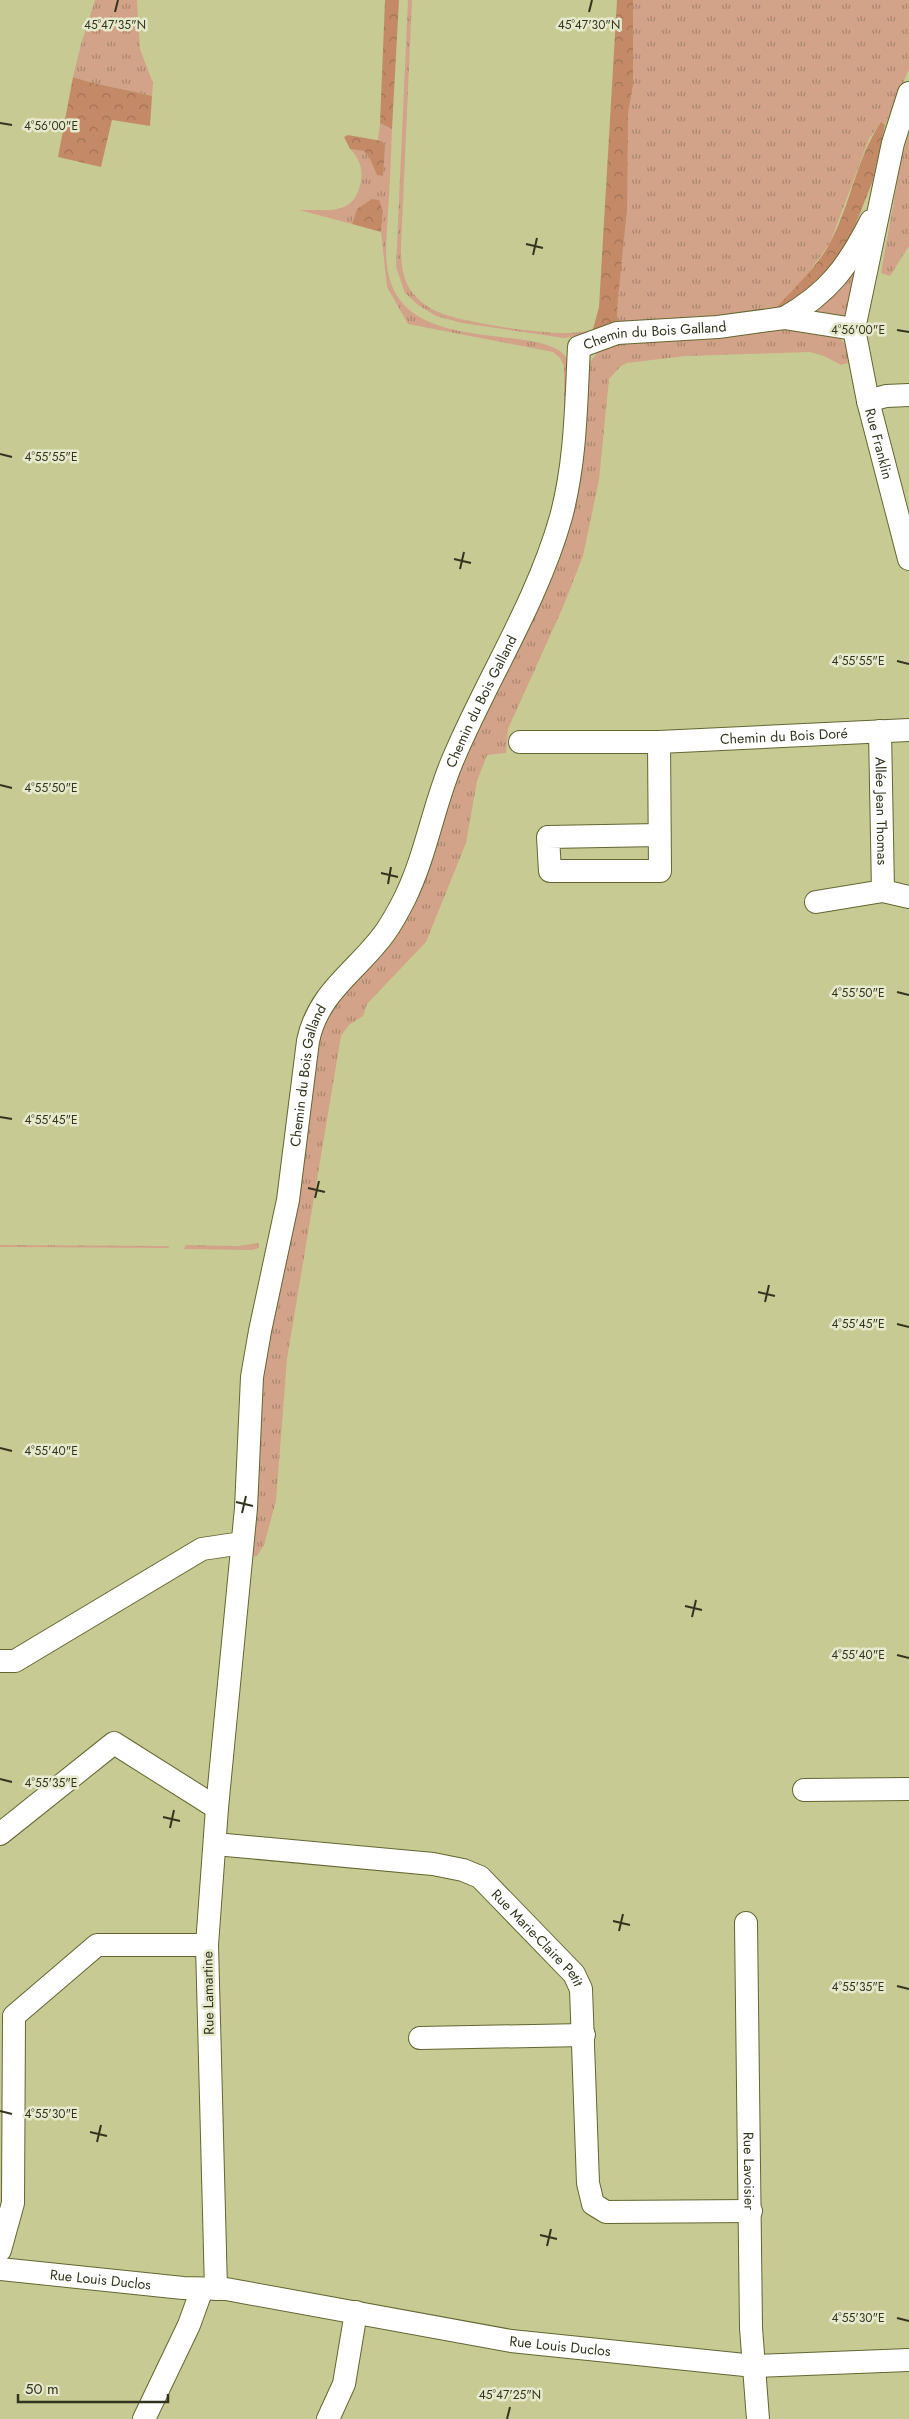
<svg xmlns="http://www.w3.org/2000/svg" width="909" height="2419" viewBox="0 0 909 2419" font-family="Jost,sans-serif">
<style>
.grass{fill:url(#grass-tufts)}
.forest{fill:url(#forest-crowns)}
.lines{fill:none;stroke-linecap:round;stroke-linejoin:round}
.minor-casing{stroke:#646631;stroke-width:24}
.minor{stroke:#fff;stroke-width:22}
.ticks{fill:none;stroke:#32341d;stroke-width:2}
.labels{text-anchor:middle;stroke-width:5;stroke-linejoin:round;paint-order:stroke}
.street-label{font-size:14px;fill:#32341d;stroke:#e7e9cd}
.ticks-label{font-size:12px;text-anchor:middle;fill:#32341d;stroke:#e7e9cd;stroke-width:5;stroke-linejoin:round;paint-order:stroke}
</style>
<defs>
<pattern id="grass-tufts" width="24" height="20" patternUnits="userSpaceOnUse" patternTransform="scale(1.25)"><rect width="24" height="20" fill="#d2a388"/><path d="M3 7l-1-3M5 7V3M7 7l1-3M15 17l-1-3M17 17v-4M19 17l1-3" fill="none" stroke="#ab866f"/></pattern>
<pattern id="forest-crowns" width="20" height="18" patternUnits="userSpaceOnUse" patternTransform="scale(1.25)"><rect width="20" height="18" fill="#c48a68"/><path d="M2 6a3 3 0 1 1 6 0M12 15a3 3 0 1 1 6 0" fill="none" stroke="#a07255"/></pattern>
</defs>
<rect width="100%" height="100%" fill="#c7cb93"/>
<!-- grass -->
<path class="grass" d="M95,0H137L140,49L153,83L152,96C126,89 99,86 73,77L81,44Z
M408,0H412L402,224C401,246 398,272 411,291C418,300 428,308 438,312C460,322 541,334 566,333C585,333 602,329 617,320L628,114L633,86V0H909V69L885,125L881,122L869,139L830,243L783,308L564,338L462,323L436,316L418,305L405,293L396,267Z
M380,123L392,129C391,156 390,184 388,212C387,235 383,261 391,283C417,359 558,319 569,364C572,375 566,411 564,425V366L560,358L553,352L408,324L387,287L381,232L383,211L357,209L352,224L299,210C329,209 354,217 361,181C363,168 359,158 350,149L364,151L370,159L382,141L378,140Z
M909,133V246L890,276L881,273L902,156Z
M863,244L847,317L801,315Z
M808,327C828,331 852,336 848,363L841,365L824,356L810,352L685,356L627,363L621,366L609,379L599,480L583,556L563,607L508,729L506,753L487,755L477,781L466,843L426,942L367,1004L363,1016L349,1025L341,1036L287,1359L276,1501L264,1545L257,1556L252,1557L257,1396L319,1024L375,958L459,757L557,549L589,363L598,352L613,343Z
M258,1243L259,1248L252,1250L184,1249L186,1245L238,1246Z
M0,1245L168,1246L169,1248L0,1247Z"/>
<!-- forest -->
<path class="forest" d="M385,0H399L392,129L380,123Z
M617,0H633V86L628,114L627,210L618,298L617,321L606,330L593,329L599,307Z
M73,77C99,86 126,89 152,96L150,126L112,120L101,167L58,157Z
M881,122L885,125L873,180L846,249L812,291L783,308H776C794,288 817,267 830,243C851,204 856,159 881,122Z
M348,135L382,141L385,145L383,176L377,175L370,159L364,151L350,149L344,137Z
M372,199L379,200L383,211L381,232L352,224L357,209Z"/>
<g class="lines">
<defs>
<g id="minor">
<path id="s1" d="M909,93L893,143L854,329L868,401L909,559"/>
<path d="M784,318C829,293 848,266 871,221"/>
<path d="M868,401L886,396L909,395"/>
<path id="s2" d="M880,731L883,891"/>
<path id="s3" d="M520,742H659L909,730"/>
<path d="M659,742L660,871H550L548,837L659,835"/>
<path d="M816,902L883,891L909,897"/>
<path d="M0,1661H15L202,1549L242,1543"/>
<path d="M804,1790L909,1789"/>
<path d="M0,1834L114,1743L217,1808"/>
<path id="s4" d="M215,1844L433,1864L463,1870L480,1877L574,1974L581,1989L588,2183L593,2204L606,2212L751,2211"/>
<path id="s5" d="M746,1923L751,2328L758,2419"/>
<path d="M420,2038L584,2035"/>
<path d="M0,2250L13,2203L14,2016L97,1945H207"/>
<path id="s6" d="M0,2269L183,2288L226,2289L511,2341L725,2363L755,2366L909,2360"/>
<path id="s7" d="M216,2289L207,1945L217,1808L246,1508L252,1377L260,1331L288,1200L308,1041C318,992 357,971 384,934C392,923 399,910 405,898C427,853 434,802 454,757C488,677 537,602 561,517C576,461 576,404 579,347L617,333L718,327L784,318L854,329"/>
<path d="M144,2419L189,2325L202,2289"/>
<path d="M328,2419L344,2384L356,2312"/>
</g>
</defs>
<!-- minor casing -->
<use href="#minor" class="minor-casing"/>
<!-- minor -->
<use href="#minor" class="minor"/>
</g>
<!-- ticks -->
<path class="ticks" d="M115,12L118,0M589,12L592,0M0,123L12,125M526,244L543,248M533,255L537,238M897,330L909,332M0,454L12,457M454,559L471,563M460,569L464,552M897,661L909,664M0,785L12,788M381,873L398,877M388,884L391,867M897,992L909,995M0,1117L12,1119M308,1188L325,1192M315,1198L319,1181M758,1292L775,1296M765,1302L769,1285M897,1324L909,1327M0,1448L12,1451M236,1502L253,1506M242,1513L246,1496M685,1606L702,1610M692,1617L696,1600M897,1655L909,1658M0,1779L12,1782M163,1817L180,1821M170,1828L174,1810M613,1921L630,1925M619,1931L623,1914M897,1986L909,1989M0,2111L12,2114M90,2132L107,2136M97,2142L101,2125M540,2235L557,2239M547,2246L551,2229M897,2318L909,2321M507,2419L510,2407"/>
<g class="labels">
<!-- street labels -->
<g class="street-label">
<text dy="5" stroke="none"><textPath href="#s7" startOffset="2091">Chemin du Bois Galland</textPath></text>
<text dy="5" stroke="none"><textPath href="#s1" startOffset="360">Rue Franklin</textPath></text>
<text dy="5" stroke="none"><textPath href="#s7" startOffset="1641">Chemin du Bois Galland</textPath></text>
<text dy="5" stroke="none"><textPath href="#s3" startOffset="264">Chemin du Bois Doré</textPath></text>
<text dy="5" stroke="none"><textPath href="#s2" startOffset="80">Allée Jean Thomas</textPath></text>
<text dy="5" stroke="none"><textPath href="#s7" startOffset="1221">Chemin du Bois Galland</textPath></text>
<text dy="5" stroke="none"><textPath href="#s4" startOffset="352">Rue Marie-Claire Petit</textPath></text>
<text transform="translate(208 1993) rotate(-91)" y="5">Rue Lamartine</text>
<text dy="5" stroke="none"><textPath href="#s5" startOffset="248">Rue Lavoisier</textPath></text>
<text dy="5" stroke="none"><textPath href="#s6" startOffset="101">Rue Louis Duclos</textPath></text>
<text dy="5" stroke="none"><textPath href="#s6" startOffset="566">Rue Louis Duclos</textPath></text>
</g>
</g>
<g class="ticks-label">
<text x="589" y="29">45°47'30"N</text>
<text x="115" y="29">45°47'35"N</text>
<text x="51" y="130">4°56'00"E</text>
<text x="858" y="334">4°56'00"E</text>
<text x="51" y="461">4°55'55"E</text>
<text x="858" y="665">4°55'55"E</text>
<text x="51" y="792">4°55'50"E</text>
<text x="858" y="997">4°55'50"E</text>
<text x="51" y="1124">4°55'45"E</text>
<text x="858" y="1328">4°55'45"E</text>
<text x="51" y="1455">4°55'40"E</text>
<text x="858" y="1659">4°55'40"E</text>
<text x="51" y="1787">4°55'35"E</text>
<text x="858" y="1991">4°55'35"E</text>
<text x="51" y="2118">4°55'30"E</text>
<text x="858" y="2322">4°55'30"E</text>
<text x="510" y="2399">45°47'25"N</text>
</g>
<!-- scale -->
<path d="M18 2394v8h150v-8" fill="none" stroke="#32341d" stroke-width="2.5"/>
<text x="25" y="2394" font-size="15" fill="#32341d" stroke="#e7e9cd" stroke-width="4" paint-order="stroke">50 m</text>
</svg>
